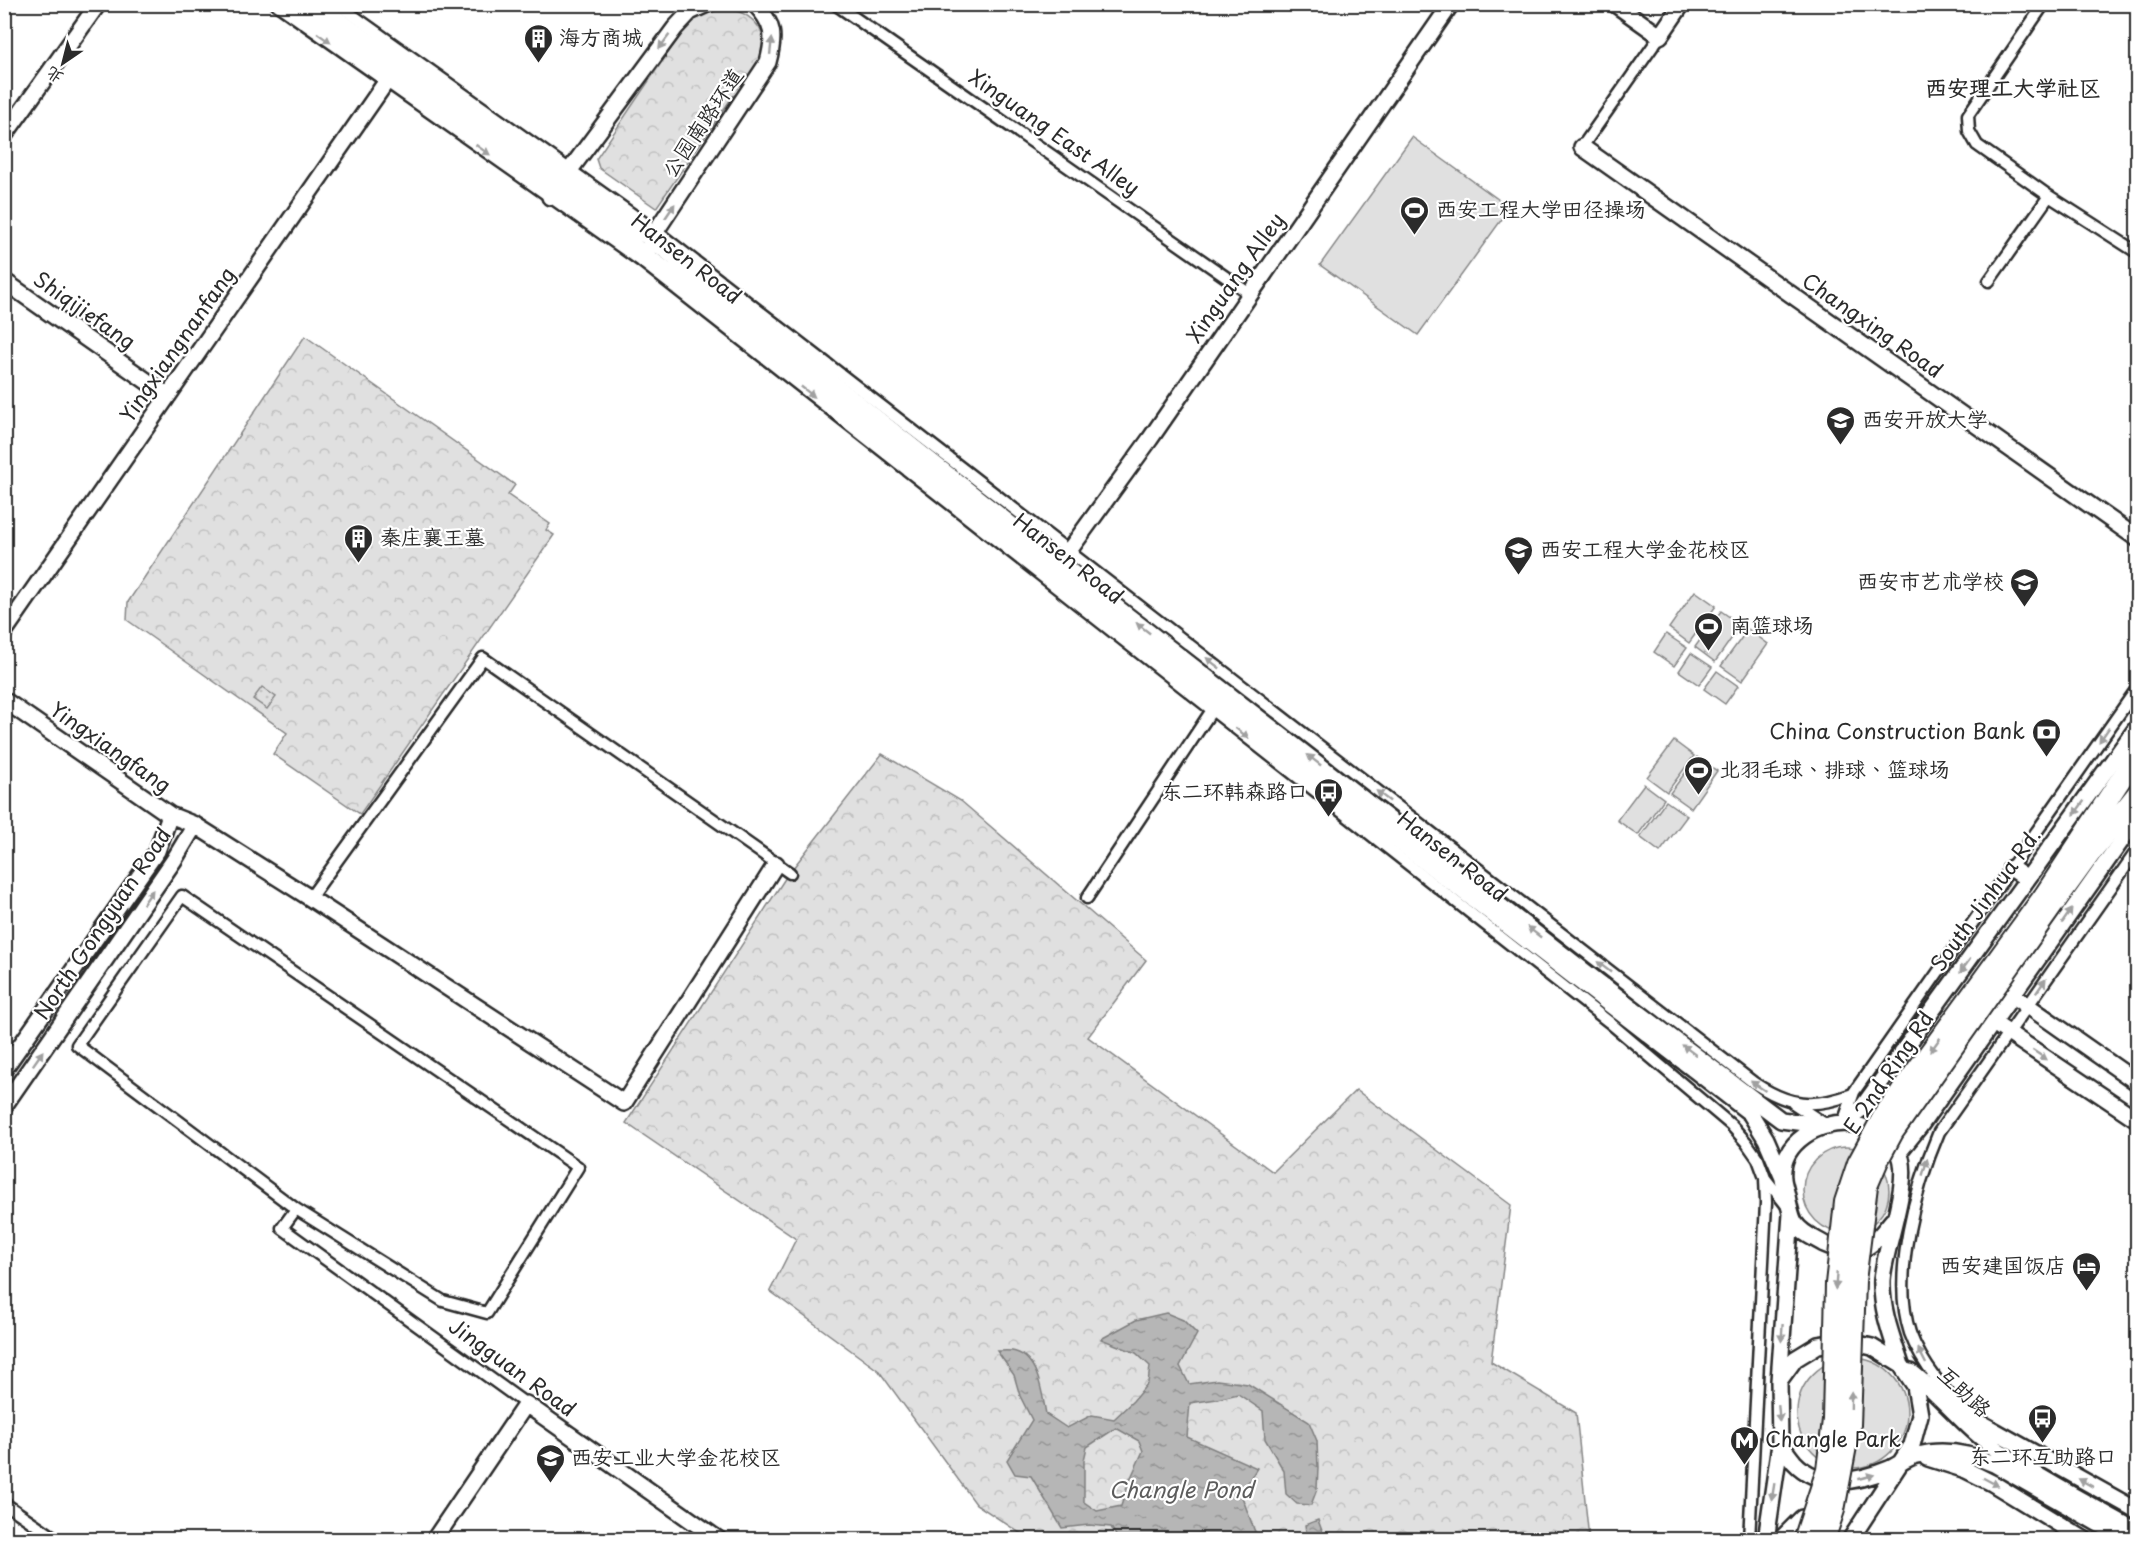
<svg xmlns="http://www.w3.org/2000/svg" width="2142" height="1544" viewBox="0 0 2142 1544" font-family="'Playpen Sans','LXGW WenKai TC',sans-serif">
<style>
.grass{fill:#e0e0e0;stroke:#868686;stroke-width:1.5}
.park{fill:url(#park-crowns);stroke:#868686;stroke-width:1.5}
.garden{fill:url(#garden-dots);stroke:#868686;stroke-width:1.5}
.water{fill:url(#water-ripples);stroke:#7e7e7e;stroke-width:1.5;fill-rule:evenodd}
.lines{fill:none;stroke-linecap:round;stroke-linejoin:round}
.street-casing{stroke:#2b2b2b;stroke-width:15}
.secondary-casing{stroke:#2b2b2b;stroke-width:20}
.highway-casing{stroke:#2b2b2b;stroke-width:24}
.street{stroke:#fff;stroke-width:10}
.secondary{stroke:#fff;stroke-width:15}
.highway{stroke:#fff;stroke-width:20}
.highway-bridge-casing{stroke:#2b2b2b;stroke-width:24;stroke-linecap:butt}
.highway-bridge{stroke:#fff;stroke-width:20}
.oneway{fill:#a0a0a0}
.labels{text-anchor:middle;stroke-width:4.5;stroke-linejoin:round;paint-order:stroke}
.poi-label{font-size:21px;fill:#2b2b2b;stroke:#fff;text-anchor:start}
.street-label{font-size:21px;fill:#2b2b2b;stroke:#fff}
.neighbourhood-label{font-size:22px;font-weight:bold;fill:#2b2b2b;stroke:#fff}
.water-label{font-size:22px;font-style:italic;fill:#5c5c5c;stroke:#fff}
</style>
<defs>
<pattern id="park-crowns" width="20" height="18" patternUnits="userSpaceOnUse" patternTransform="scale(1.5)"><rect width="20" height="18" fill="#e0e0e0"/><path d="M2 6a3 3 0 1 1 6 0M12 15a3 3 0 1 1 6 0" fill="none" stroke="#c0c0c0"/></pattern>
<pattern id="garden-dots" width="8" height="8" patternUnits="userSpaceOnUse" patternTransform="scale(1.5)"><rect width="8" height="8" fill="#e0e0e0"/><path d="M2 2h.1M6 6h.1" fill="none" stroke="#c0c0c0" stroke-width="1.8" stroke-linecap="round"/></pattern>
<pattern id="water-ripples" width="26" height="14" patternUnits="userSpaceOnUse" patternTransform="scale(1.5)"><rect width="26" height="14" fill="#b6b6b6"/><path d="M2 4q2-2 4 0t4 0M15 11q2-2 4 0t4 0" fill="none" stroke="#949494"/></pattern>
</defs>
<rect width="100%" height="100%" fill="#fff"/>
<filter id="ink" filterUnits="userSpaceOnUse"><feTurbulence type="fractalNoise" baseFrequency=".0167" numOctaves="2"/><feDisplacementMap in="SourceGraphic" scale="12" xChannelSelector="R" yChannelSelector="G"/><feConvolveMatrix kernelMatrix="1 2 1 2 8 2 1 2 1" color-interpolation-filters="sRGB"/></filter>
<g filter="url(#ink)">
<!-- grass -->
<path class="grass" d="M1412,137L1510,208L1418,335L1320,265Z
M1695,591L1716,606L1689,643L1669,628Z
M1721,611L1741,625L1715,662L1695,647Z
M1748,629L1768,644L1742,681L1721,666Z
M1666,634L1687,648L1674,666L1654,652Z
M1691,653L1712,667L1699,685L1679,671Z
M1717,671L1738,686L1725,704L1704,689Z
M1674,741L1694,756L1667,792L1647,777Z
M1697,757L1717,771L1691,808L1670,793Z
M1644,784L1664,799L1638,835L1617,820Z
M1666,801L1687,816L1660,852L1640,837Z
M1803 1190a43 43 0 1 1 86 0a43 43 0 1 1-86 0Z
M1797 1413a55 55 0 1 1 110 0a55 55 0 1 1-110 0Z"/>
<!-- park -->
<path class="park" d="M722,9C748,9 772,30 762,58C757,70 746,82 738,93L733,96L656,208L599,168L596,159L686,26L697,17Z
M305,336L515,485L508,495L550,524L546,530L554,535L360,814L273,754L287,733L127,620L128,602Z
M882,754L961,801L1146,960L1088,1037L1273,1172L1356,1090L1511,1205L1491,1362L1576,1413L1589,1539H1029L976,1504L879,1371L770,1291L796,1239L626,1123L786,877Z"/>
<!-- garden -->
<path class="garden" d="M262,687L276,697L267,709L253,699Z"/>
<!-- water -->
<path class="water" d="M1166,1313L1183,1320L1197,1334L1180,1366L1189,1384L1217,1380L1248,1384L1309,1422L1317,1441L1318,1468L1317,1489L1311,1505L1297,1504L1286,1494L1284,1471L1265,1439L1263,1411L1238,1394L1217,1399L1190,1403L1187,1437L1257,1468L1241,1494L1255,1532L1250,1539H1118L1111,1527L1089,1525L1062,1528L1031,1476L1015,1474L1007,1460L1032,1420L1020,1396L1014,1375L997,1351C1003,1351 1011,1350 1016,1352C1039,1359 1042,1394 1046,1414L1067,1428L1092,1415L1114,1419L1133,1401L1148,1383L1150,1366L1136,1353L1101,1339L1136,1320ZM1116,1428L1139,1441L1143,1451L1128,1484L1121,1506L1097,1511L1084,1502V1460L1087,1447Z
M1318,1520L1325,1539H1307L1305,1525Z"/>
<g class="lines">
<defs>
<path id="street" d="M276,4L641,261L1609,1022L1731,1125L1746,1142L1758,1159L1765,1178L1766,1203L1749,1540
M337,4L656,231L1754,1083C1789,1106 1813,1109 1853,1094
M835,4L1250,294
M2044,4L1968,115L1969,131L1977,145L2049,196L2138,253
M1582,147L1660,36
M1989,281L2049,196
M182,896L578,1167L487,1313L443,1301L296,1209L77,1045Z
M310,898L483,658L790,873
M1087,898L1212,710
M1793,1103L1825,1124
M1843,1123L1854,1092L2138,687
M1765,1178L1787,1206
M296,1209L282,1228L526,1404
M1971,1418C1947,1393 1922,1366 1910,1333C1891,1275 1916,1186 1939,1132L2138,849
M4,1503L58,1540"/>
<path id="secondary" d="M295,4L557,188L645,254L830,397L1052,574L1750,1113L1766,1139L1783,1178
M316,4L652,240L1060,563L1597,981L1781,1120L1828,1126
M1615,4L1660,36L1682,4
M4,136L98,4
M1582,147L2138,539
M550,197L675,28L690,12L707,4
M648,248L656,231L768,62C775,36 774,24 755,4
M4,281L168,396
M1055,570L1150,439L1451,4
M4,632L386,82
M4,700L170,815L195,825L310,898L624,1103L776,864
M2011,868L2027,879
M2011,994L2138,1083
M1992,1022L2138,1120
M4,1069L157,851L170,815
M4,1106L174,860L195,825
M1843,1123L1861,1109L2138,726
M1899,1152L1920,1126L2138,817
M1893,1220C1884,1230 1874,1246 1860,1250C1848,1253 1835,1249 1824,1244C1814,1238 1801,1233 1795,1223C1791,1217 1790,1208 1788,1201C1787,1194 1784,1186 1783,1179C1779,1143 1820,1119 1852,1124C1862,1125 1872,1131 1881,1136C1887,1140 1894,1145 1898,1151C1914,1176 1884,1248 1882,1280C1881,1310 1892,1337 1901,1365
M1911,1372C1942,1396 1966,1429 1999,1451C2043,1481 2091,1505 2138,1532
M1779,1381L1795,1359L1818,1345L1845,1341L1872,1347L1901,1365L1915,1386L1920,1415L1912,1445L1850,1540
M1970,1417L2138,1511
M1780,1444C1785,1450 1789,1456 1794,1462C1820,1490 1858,1482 1889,1469C1898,1465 1908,1457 1918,1455C1944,1448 1971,1454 1994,1464L2127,1540
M1928,1458L1966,1470L1992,1483L2085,1540
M434,1540L526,1404L719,1540
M1766,1540L1780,1444L1779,1381L1791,1214
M1780,1540L1802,1518H1814L1819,1521"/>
<path id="highway" d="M2044,896L2138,753
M2053,905L2095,847L2138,793"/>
</defs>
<!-- street casing -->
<use href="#street" class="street-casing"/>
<!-- secondary casing -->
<use href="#secondary" class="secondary-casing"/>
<!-- highway casing -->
<use href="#highway" class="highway-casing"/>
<!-- street -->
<use href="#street" class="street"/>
<!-- secondary -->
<use href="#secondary" class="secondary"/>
<!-- highway -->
<use href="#highway" class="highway"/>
<defs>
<path id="highway-bridge" d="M1804,1540L1827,1470L1833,1420L1836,1284L1845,1202L1858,1163L1884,1115L2044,896
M1824,1540L1834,1510L1850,1425L1855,1281L1867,1186L1879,1158L1893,1132L2053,905"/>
</defs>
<!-- highway-bridge casing -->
<use href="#highway-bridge" class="highway-bridge-casing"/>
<!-- highway-bridge -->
<use href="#highway-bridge" class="highway-bridge"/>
</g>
<!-- one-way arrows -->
<defs><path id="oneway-solid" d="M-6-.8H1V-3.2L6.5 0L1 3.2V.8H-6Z" transform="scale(1.5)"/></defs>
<g class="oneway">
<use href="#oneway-solid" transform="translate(324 38) rotate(35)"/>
<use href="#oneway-solid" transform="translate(664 42) rotate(127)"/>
<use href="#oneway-solid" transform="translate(771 46) rotate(-84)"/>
<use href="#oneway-solid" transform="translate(483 150) rotate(35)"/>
<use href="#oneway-solid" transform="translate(670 211) rotate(-56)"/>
<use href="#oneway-solid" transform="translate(808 392) rotate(38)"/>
<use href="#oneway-solid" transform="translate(1143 628) rotate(-142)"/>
<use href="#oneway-solid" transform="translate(1213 663) rotate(-142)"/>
<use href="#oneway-solid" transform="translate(1242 733) rotate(38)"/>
<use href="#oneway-solid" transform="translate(2104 735) rotate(125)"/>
<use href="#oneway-solid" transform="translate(1314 760) rotate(-142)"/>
<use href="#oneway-solid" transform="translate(1383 796) rotate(-142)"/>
<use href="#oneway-solid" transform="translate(2079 808) rotate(126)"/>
<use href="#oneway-solid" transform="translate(148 897) rotate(-55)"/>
<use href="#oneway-solid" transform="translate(2067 916) rotate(-55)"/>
<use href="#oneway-solid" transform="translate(1534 932) rotate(-142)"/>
<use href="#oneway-solid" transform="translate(1965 966) rotate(126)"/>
<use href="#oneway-solid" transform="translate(1604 967) rotate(-142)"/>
<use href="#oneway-solid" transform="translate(2041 986) rotate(-55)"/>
<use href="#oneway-solid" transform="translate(1935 1045) rotate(126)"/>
<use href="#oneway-solid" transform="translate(1689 1050) rotate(-143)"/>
<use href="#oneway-solid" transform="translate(2040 1055) rotate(34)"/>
<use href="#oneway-solid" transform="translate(38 1058) rotate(-55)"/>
<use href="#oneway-solid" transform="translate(1758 1086) rotate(-146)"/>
<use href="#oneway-solid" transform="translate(1925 1167) rotate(-74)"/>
<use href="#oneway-solid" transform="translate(1836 1281) rotate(95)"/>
<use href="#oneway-solid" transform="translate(1782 1333) rotate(94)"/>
<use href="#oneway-solid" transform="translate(1922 1356) rotate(-117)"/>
<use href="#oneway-solid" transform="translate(1851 1400) rotate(-89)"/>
<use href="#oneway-solid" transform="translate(1779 1413) rotate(85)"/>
<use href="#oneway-solid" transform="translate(1866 1477) rotate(-15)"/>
<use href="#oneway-solid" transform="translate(1991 1482) rotate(28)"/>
<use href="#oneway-solid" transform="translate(2086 1483) rotate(-151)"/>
<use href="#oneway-solid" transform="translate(1773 1492) rotate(99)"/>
</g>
</g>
<!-- icons -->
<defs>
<symbol id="building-pin" viewBox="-11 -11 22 30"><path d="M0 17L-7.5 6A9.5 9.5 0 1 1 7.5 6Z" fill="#2b2b2b" stroke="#fff"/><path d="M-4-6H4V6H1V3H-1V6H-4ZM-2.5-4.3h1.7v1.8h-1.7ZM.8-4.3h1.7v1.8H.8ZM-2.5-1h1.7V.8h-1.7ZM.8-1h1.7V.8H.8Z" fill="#fff"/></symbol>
<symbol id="stadium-pin" viewBox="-11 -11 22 30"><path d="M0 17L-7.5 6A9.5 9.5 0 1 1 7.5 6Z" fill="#2b2b2b" stroke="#fff"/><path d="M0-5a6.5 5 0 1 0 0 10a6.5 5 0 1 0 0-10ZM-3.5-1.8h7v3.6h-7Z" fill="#fff"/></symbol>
<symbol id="school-pin" viewBox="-11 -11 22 30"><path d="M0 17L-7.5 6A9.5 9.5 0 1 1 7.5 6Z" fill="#2b2b2b" stroke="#fff"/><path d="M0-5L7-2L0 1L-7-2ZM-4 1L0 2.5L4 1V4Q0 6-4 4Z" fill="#fff"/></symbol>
<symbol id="university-pin" viewBox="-11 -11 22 30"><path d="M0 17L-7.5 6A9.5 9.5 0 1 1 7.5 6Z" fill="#2b2b2b" stroke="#fff"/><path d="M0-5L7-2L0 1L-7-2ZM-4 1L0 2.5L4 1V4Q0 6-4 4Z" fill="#fff"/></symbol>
<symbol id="bank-pin" viewBox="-11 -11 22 30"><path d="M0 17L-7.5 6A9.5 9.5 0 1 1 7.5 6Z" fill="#2b2b2b" stroke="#fff"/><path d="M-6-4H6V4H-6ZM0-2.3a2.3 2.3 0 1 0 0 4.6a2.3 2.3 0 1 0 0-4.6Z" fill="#fff"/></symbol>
<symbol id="bus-pin" viewBox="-11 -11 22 30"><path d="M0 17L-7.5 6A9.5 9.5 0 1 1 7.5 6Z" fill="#2b2b2b" stroke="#fff"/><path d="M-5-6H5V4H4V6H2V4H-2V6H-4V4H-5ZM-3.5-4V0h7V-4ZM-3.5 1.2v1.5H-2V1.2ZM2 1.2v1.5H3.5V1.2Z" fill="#fff"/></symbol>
<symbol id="hotel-pin" viewBox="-11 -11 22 30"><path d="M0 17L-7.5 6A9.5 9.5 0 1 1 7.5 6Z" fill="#2b2b2b" stroke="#fff"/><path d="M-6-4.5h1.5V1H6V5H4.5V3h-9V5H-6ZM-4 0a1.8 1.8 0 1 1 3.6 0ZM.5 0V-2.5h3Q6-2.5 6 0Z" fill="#fff"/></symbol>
<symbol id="metro-pin" viewBox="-11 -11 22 30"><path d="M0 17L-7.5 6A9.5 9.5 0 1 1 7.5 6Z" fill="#2b2b2b" stroke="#fff"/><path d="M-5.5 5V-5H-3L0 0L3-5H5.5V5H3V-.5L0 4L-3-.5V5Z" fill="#fff"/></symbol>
</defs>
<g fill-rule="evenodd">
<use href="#building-pin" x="522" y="22" width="33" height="45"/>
<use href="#stadium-pin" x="1398" y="194" width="33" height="45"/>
<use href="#school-pin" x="1824" y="404" width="33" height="45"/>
<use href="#building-pin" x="342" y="522" width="33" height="45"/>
<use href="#university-pin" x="1502" y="534" width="33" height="45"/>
<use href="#school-pin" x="2008" y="566" width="33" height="45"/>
<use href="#stadium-pin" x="1692" y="610" width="33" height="45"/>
<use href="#bank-pin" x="2030" y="716" width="33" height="45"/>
<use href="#stadium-pin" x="1682" y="754" width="33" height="45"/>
<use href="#bus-pin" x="1312" y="776" width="33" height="45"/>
<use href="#hotel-pin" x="2070" y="1250" width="33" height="45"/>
<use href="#bus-pin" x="2026" y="1402" width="33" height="45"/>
<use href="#metro-pin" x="1728" y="1424" width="33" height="45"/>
<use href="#university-pin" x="534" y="1442" width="33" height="45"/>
</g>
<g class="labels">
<!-- poi labels -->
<g class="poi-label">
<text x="559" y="45">海方商城</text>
<text x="1436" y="217">西安工程大学田径操场</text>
<text x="1862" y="427">西安开放大学</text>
<text x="380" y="545">秦庄襄王墓</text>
<text x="1540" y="557">西安工程大学金花校区</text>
<text x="2004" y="589" text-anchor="end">西安市艺术学校</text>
<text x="1730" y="633">南篮球场</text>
<text x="2025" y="739" text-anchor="end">China Construction Bank</text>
<text x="1719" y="777">北羽毛球、排球、篮球场</text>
<text x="1308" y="799" text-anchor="end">东二环韩森路口</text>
<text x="2066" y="1273" text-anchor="end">西安建国饭店</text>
<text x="1765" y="1447">Changle Park</text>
<text x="2043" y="1464" text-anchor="middle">东二环互助路口</text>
<text x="571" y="1465">西安工业大学金花校区</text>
</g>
<!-- street labels -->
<g class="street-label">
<text transform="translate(703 123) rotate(-56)" y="7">公园南路环道</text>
<text transform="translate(1054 133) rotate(35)" y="7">Xinguang East Alley</text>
<text transform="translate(686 259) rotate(38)" y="7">Hansen Road</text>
<text transform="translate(1236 278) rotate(-55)" y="7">Xinguang Alley</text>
<text transform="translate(84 311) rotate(35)" y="7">Shiqijiefang</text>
<text transform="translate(1872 326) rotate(35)" y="7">Changxing Road</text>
<text transform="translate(178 345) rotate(-55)" y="7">Yingxiangnanfang</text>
<text transform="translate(1068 559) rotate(38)" y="7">Hansen Road</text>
<text transform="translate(110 748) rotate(35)" y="7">Yingxiangfang</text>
<text transform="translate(1452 857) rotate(38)" y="7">Hansen Road</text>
<text transform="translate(1986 900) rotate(-54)" y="7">South Jinhua Rd.</text>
<text transform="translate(103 924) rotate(-56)" y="7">North Gongyuan Road</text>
<text transform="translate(1889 1073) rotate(-56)" y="7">E 2nd Ring Rd</text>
<text transform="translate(512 1368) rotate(36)" y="7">Jingguan Road</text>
<text transform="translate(1964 1392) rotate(43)" y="7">互助路</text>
</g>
<!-- neighbourhood labels -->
<g class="neighbourhood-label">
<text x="2013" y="96">西安理工大学社区</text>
</g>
<!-- water labels -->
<g class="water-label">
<text x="1181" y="1498">Changle Pond</text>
</g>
</g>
<!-- margin -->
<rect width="2142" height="1544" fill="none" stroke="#fff" stroke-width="24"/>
<rect x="12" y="12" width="2118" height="1520" fill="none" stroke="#2b2b2b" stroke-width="2" filter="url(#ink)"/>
<!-- north arrow -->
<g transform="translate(63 63) rotate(215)" stroke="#ffffff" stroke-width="4.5" paint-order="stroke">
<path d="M0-4.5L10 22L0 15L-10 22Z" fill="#2b2b2b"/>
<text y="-9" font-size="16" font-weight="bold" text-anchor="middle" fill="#2b2b2b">北</text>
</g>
</svg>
